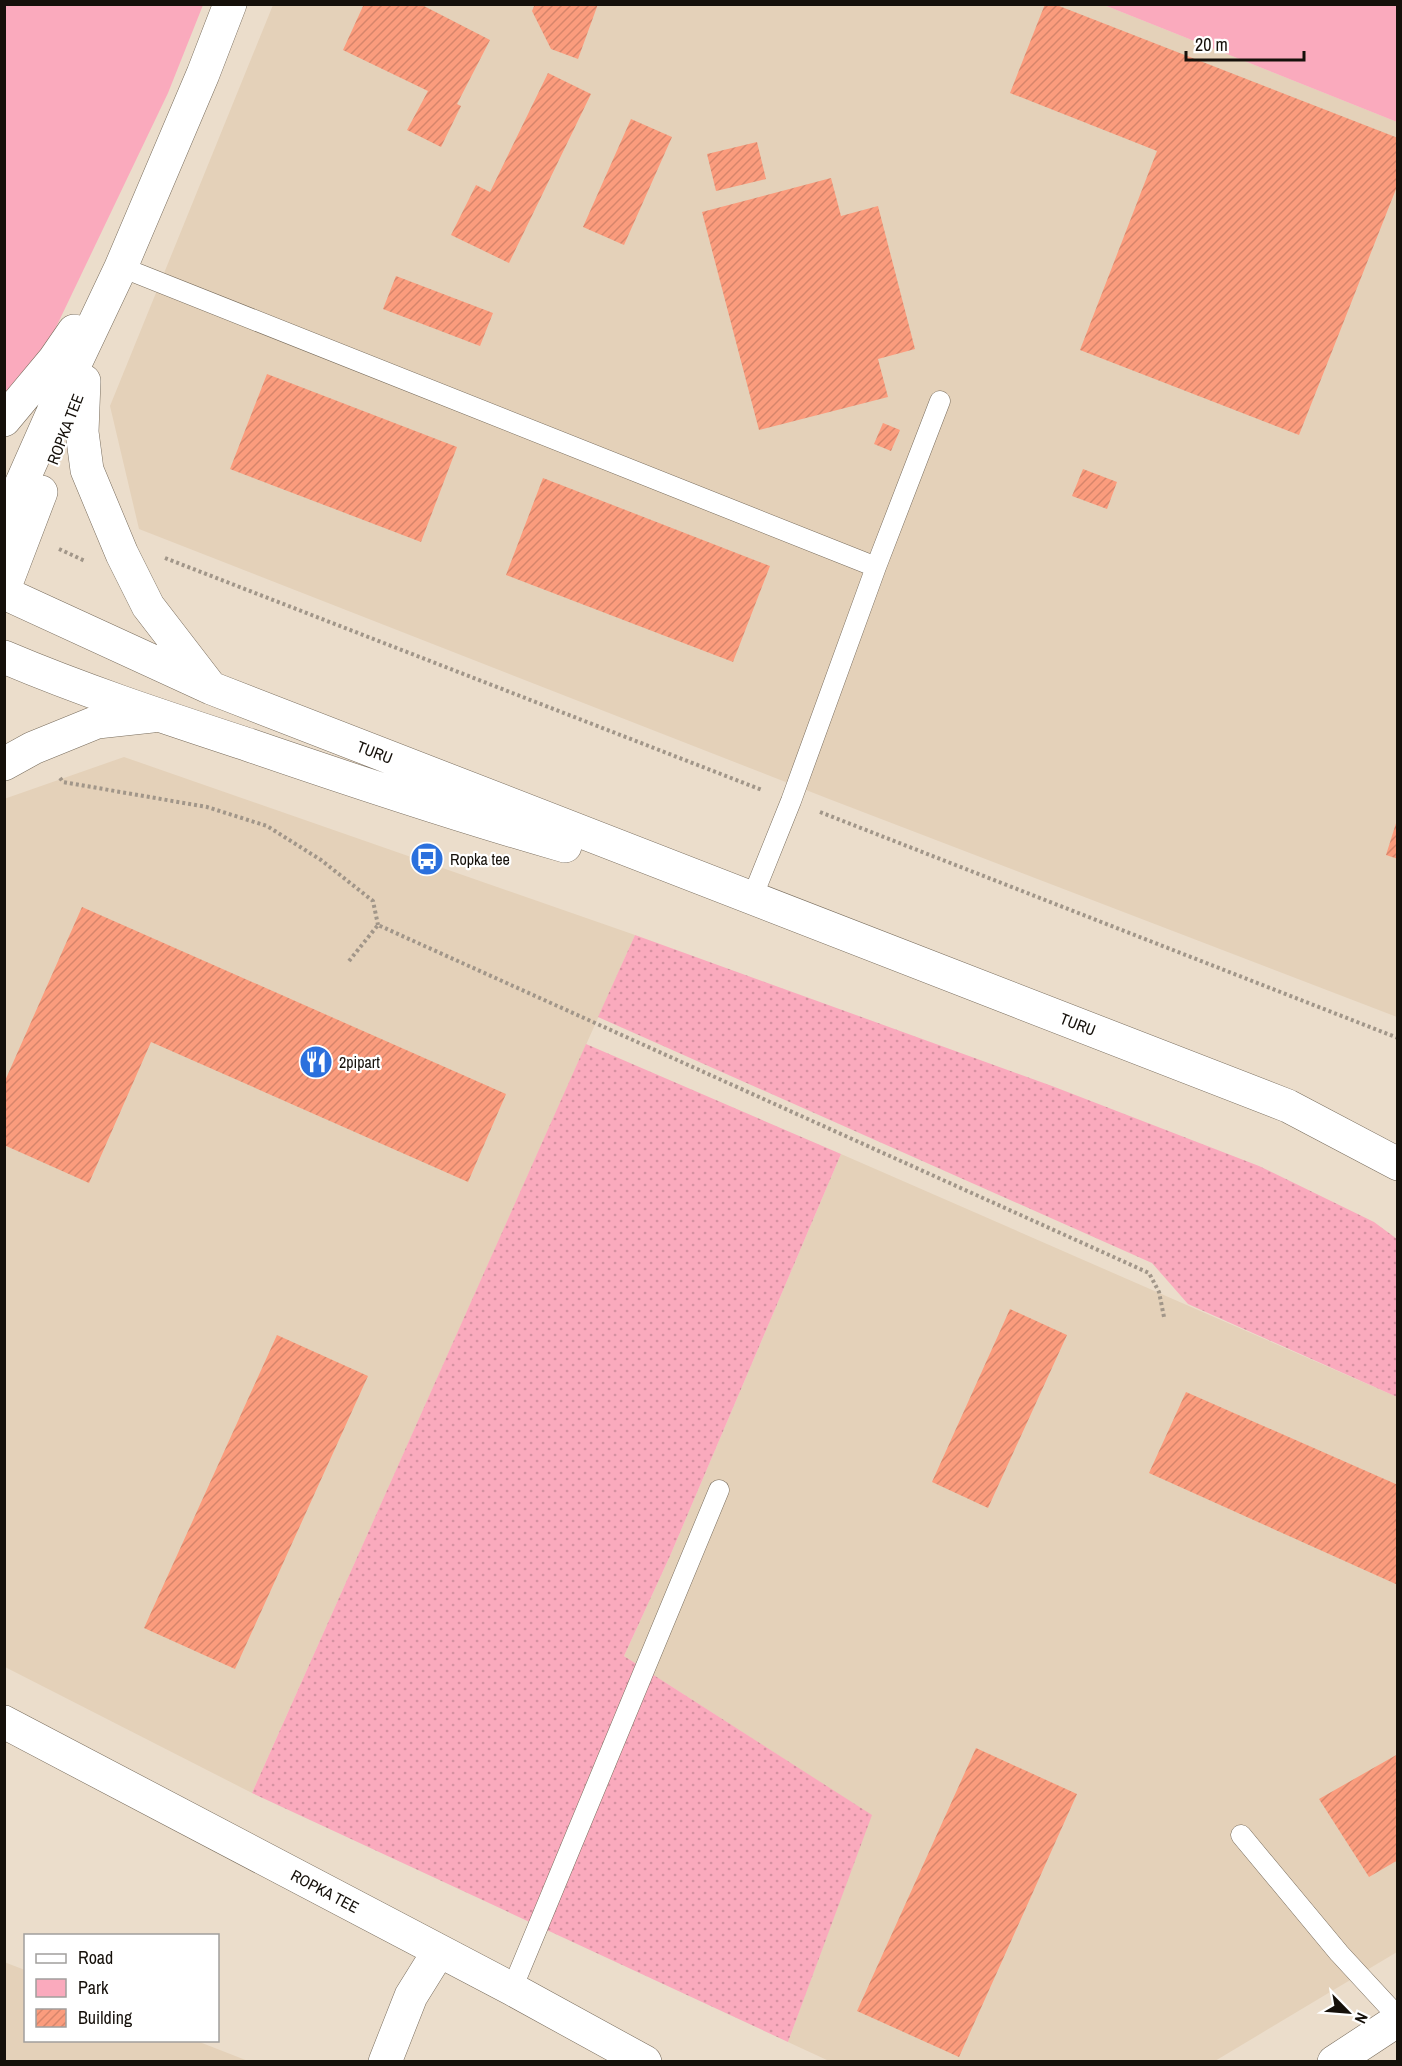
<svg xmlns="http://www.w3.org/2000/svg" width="1402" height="2066" font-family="'Archivo Narrow',sans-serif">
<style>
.built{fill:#e4d1b9}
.grass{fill:url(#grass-dots)}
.green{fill:#faaabd}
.building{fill:url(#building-hatch)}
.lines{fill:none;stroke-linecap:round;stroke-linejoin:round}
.lane-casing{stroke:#786c5c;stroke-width:21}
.street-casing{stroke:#786c5c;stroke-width:34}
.secondary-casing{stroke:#786c5c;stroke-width:34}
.path{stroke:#a19689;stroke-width:4;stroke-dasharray:3 3;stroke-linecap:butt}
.lane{stroke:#fff;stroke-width:20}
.street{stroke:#fff;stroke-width:33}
.secondary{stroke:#fff;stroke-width:33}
.labels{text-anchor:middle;stroke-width:4.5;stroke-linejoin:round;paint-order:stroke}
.street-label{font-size:16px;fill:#15100a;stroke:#fff}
.poi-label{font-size:16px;fill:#15100a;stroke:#fff;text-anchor:start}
</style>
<defs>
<pattern id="grass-dots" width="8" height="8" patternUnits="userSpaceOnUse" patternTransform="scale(1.5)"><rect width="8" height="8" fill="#faaabd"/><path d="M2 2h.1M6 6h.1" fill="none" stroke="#d591a1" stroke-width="1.8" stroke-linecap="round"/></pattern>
<pattern id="building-hatch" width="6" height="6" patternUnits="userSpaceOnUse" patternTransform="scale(1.5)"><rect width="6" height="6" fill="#fb9c7d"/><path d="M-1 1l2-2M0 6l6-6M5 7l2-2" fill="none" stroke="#d6856b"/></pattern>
</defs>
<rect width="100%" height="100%" fill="#ebddcb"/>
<path class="built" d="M273 5H1104L1397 122V1017L829 799 139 529 110 406Z
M124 757 635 935 252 1793 5 1667 4 799Z
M841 1154 1397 1397V1952L1215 2061H829L788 2042 871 1815 624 1656 670 1556Z
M4 1962 25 1970 26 2040 197 2041 248 2061H5Z"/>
<path class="grass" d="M635 935 1052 1086 1259 1166 1374 1222 1397 1239V1397L1188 1304 1152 1263 598 1017Z
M586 1044 841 1154 670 1556 624 1656 872 1815 788 2042 252 1793Z"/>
<path class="green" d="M5 5H203L168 93 5 434Z
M1104 5H1397V122Z"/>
<path class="building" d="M364 4H420L490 40 457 104 461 106 441 147 407 130 428 91 343 50Z
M535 4H598L578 59 551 49 532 11Z
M1045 4H1054L1398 138V184L1299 435 1080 350 1157 151 1010 93Z
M548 73 591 94 509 263 451 235 476 185 490 192Z
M631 119 672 137 624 245 583 227Z
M757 142 766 179 716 191 707 154Z
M831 178 841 216 878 206 915 349 878 359 888 397 759 430 702 212Z
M396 276 493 313 480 346 383 309Z
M267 374 457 447 421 542 230 469Z
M883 423 900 430 891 451 874 444Z
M1083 469 1117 482 1107 509 1072 496Z
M543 478 770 566 733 662 506 575Z
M1397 820H1398V859L1386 855Z
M82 907 506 1094 468 1182 151 1042 89 1183 4 1145V1083Z
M1010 1309 1067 1335 988 1508 932 1482Z
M277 1335 368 1376 235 1669 144 1628Z
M1186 1392 1398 1485V1585L1149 1473Z
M976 1748 1077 1794 959 2057 857 2011Z
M1398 1754V1860L1369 1877 1319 1799Z"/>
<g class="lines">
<defs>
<path id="lane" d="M121 267 876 567
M752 898 791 801 876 567 940 401
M1241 1835 1339 1953 1398 2017
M512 1989 719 1490"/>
<path id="street" d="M4 1722 512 1989 645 2062
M385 2062 411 1996 439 1951
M1334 2062 1398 2020"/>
<path id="secondary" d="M84 381 82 432 87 470 122 554 148 606 208 684
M4 420 54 360 74 331
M4 523 66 383 121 267 203 74 230 4
M4 589 41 492
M4 593 211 688 1288 1106 1398 1164
M4 657C84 691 167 718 249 745 354 781 459 816 565 846
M4 764 33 748 97 722 152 716"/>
</defs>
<use href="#lane" class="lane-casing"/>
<use href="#street" class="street-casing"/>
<use href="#secondary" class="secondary-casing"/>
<path class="path" d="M59 549 85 561
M165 558 762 790
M60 778 63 782 207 807 267 826 321 860 373 901 378 925
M820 812 1398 1038
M349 961 378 925 1149 1273 1159 1292 1164 1317"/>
<use href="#lane" class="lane"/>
<use href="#street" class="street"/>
<use href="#secondary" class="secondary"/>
</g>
<defs>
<symbol id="bus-disc" viewBox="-11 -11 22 22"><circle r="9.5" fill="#2b70dd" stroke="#fff"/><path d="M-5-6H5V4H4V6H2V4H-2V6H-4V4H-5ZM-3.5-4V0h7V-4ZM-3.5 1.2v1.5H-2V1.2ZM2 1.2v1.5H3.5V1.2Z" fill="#fff"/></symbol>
<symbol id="restaurant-disc" viewBox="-11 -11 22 22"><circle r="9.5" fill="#2b70dd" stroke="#fff"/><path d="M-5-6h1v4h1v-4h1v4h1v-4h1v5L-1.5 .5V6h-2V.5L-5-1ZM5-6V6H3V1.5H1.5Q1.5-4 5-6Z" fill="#fff"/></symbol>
</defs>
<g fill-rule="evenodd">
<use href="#bus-disc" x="408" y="840" width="38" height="38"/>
<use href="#restaurant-disc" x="297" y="1043" width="38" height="38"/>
</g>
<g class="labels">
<g class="street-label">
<text transform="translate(65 429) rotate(-69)" y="6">ROPKA TEE</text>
<text transform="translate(375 752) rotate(21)" y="6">TURU</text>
<text transform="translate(1078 1024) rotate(21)" y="6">TURU</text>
<text transform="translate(325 1891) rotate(28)" y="6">ROPKA TEE</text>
</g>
<g class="poi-label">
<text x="450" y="865">Ropka tee</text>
<text x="339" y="1068">2pipart</text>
</g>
</g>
<rect width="1402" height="2066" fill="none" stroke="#15100a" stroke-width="12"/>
<rect x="24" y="1934" width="195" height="108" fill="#ffffff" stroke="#a19f9d" stroke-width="1.5"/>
<rect x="36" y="1954" width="30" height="9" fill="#ffffff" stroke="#a19f9d" stroke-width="1.5"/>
<text x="78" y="1964" font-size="18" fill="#15100a">Road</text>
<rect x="36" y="1979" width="30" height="18" fill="#faaabd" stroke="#a19f9d" stroke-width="1.5"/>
<text x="78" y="1994" font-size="18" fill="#15100a">Park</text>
<rect x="36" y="2009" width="30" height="18" fill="url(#building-hatch)" stroke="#a19f9d" stroke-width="1.5"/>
<text x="78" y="2024" font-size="18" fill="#15100a">Building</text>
<g transform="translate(1348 2012) rotate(115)" stroke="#ffffff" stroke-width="4.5" paint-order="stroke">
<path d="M0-4.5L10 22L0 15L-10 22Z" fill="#15100a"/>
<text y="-9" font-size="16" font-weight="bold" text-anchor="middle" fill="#15100a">N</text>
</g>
<path d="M1186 51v9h118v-9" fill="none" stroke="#15100a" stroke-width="3"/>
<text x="1195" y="51" font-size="18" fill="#15100a" stroke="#ffffff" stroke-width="4.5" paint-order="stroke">20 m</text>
</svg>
